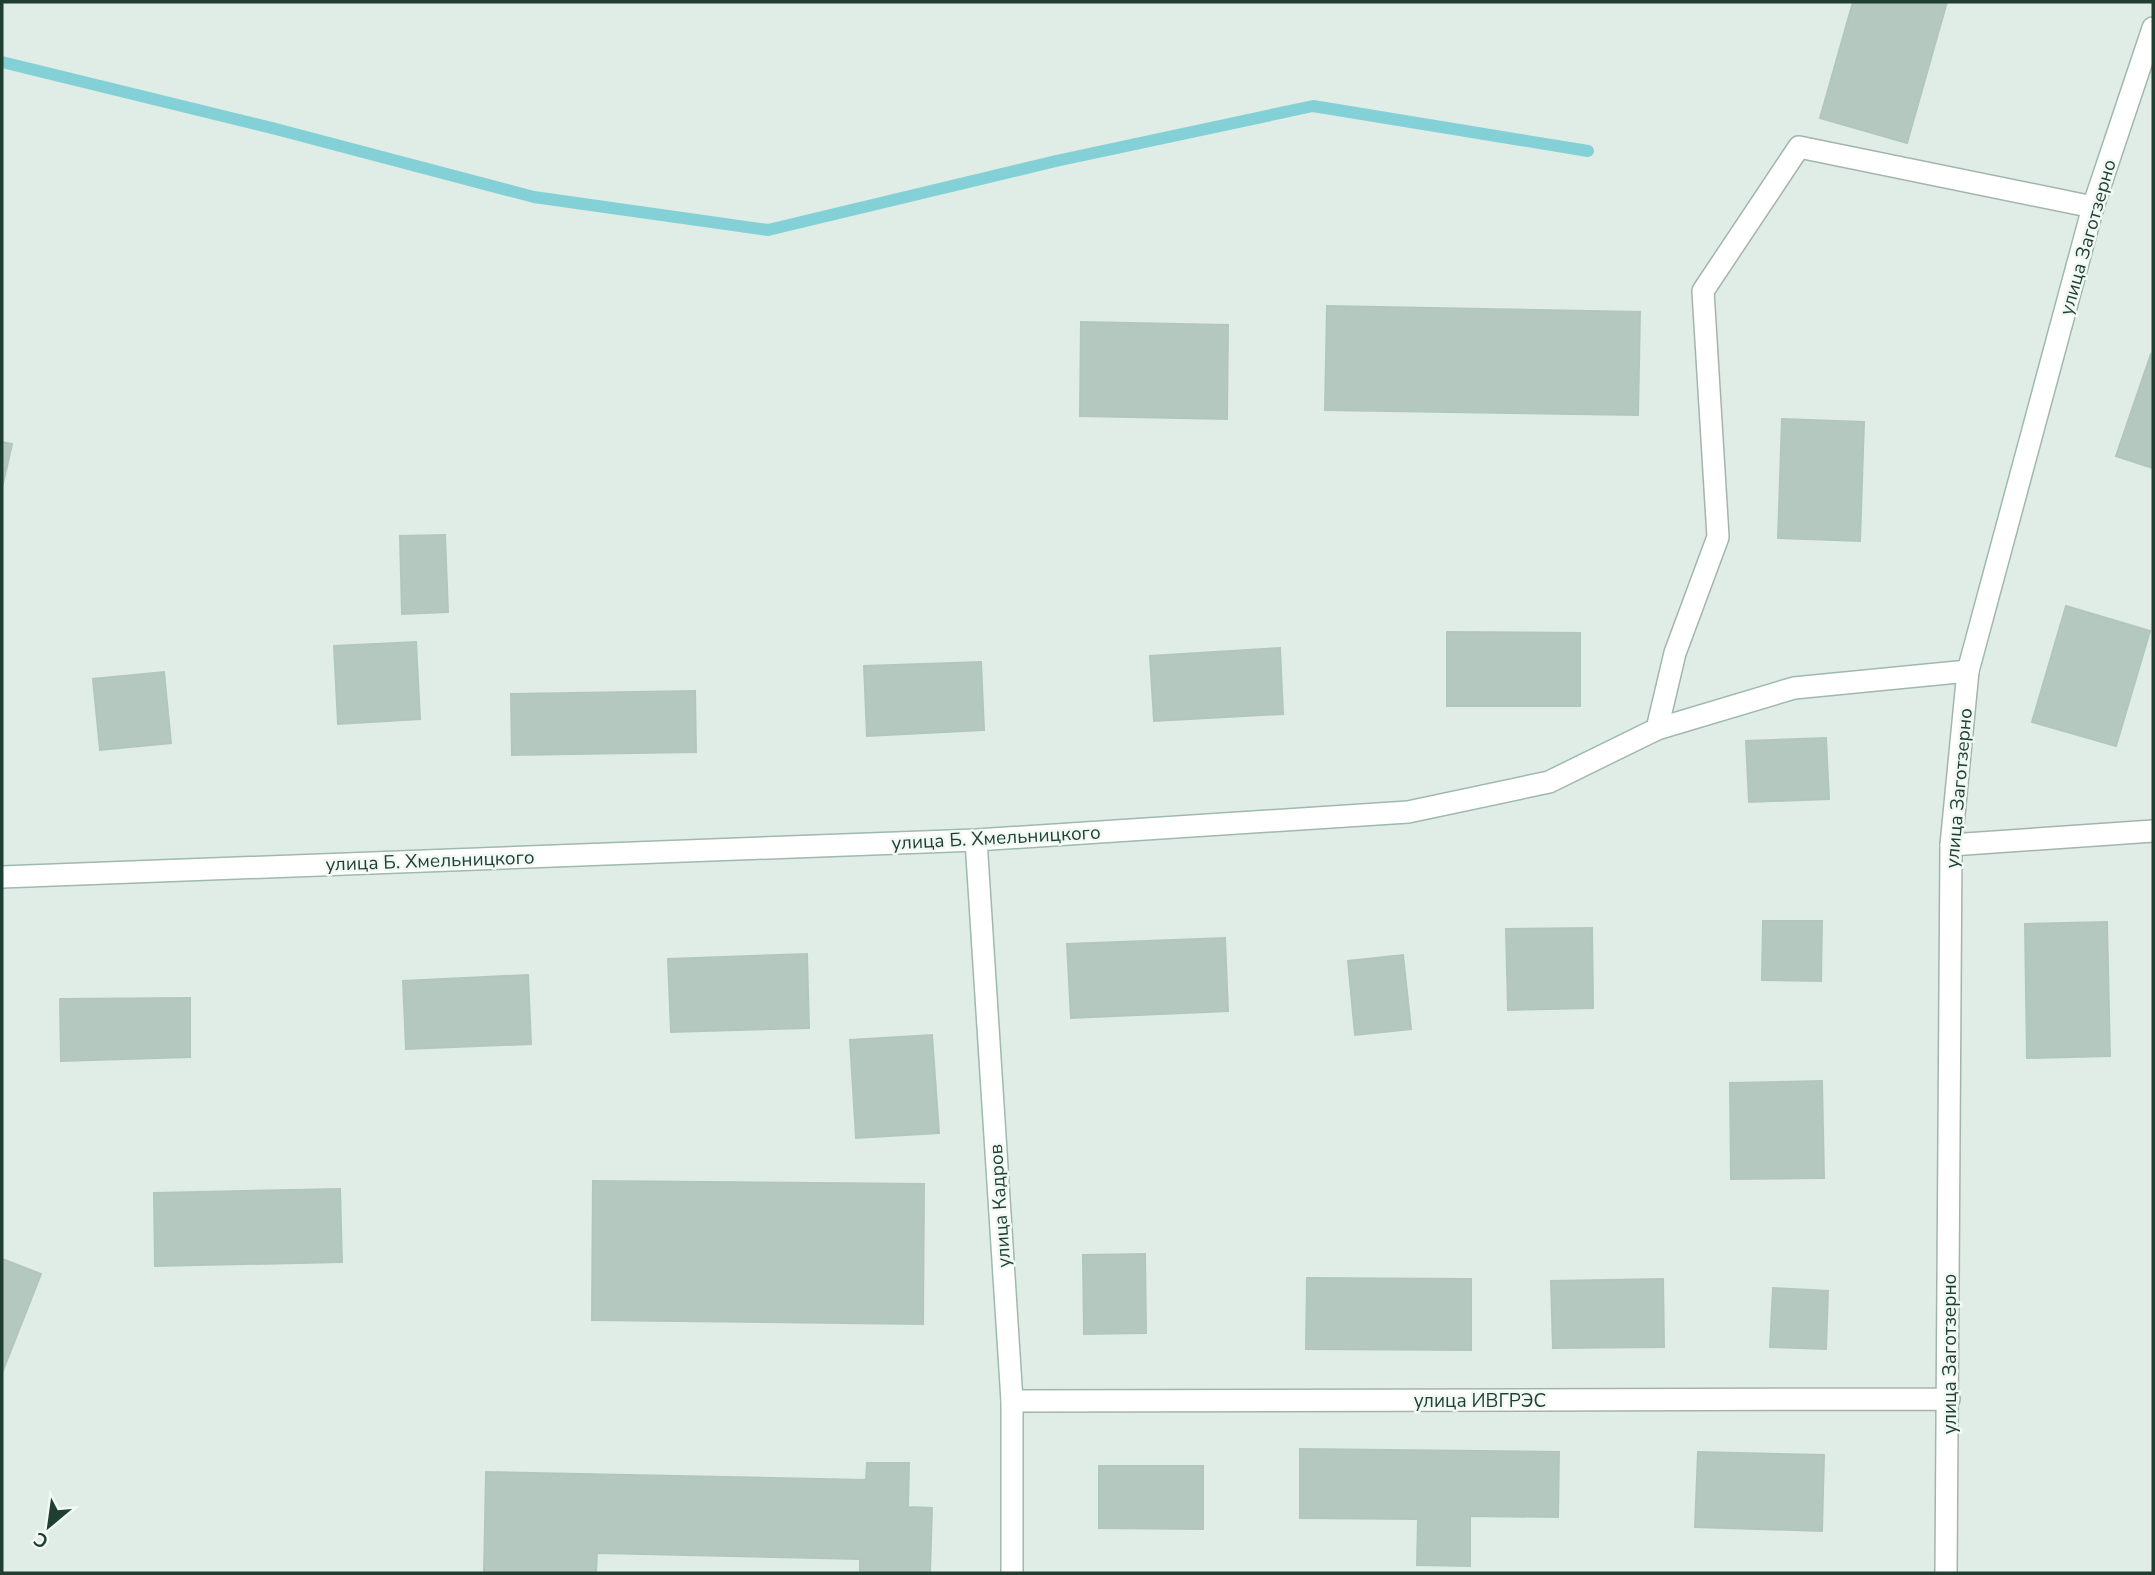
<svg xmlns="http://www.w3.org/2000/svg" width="2155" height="1575" font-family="'Nunito Sans',sans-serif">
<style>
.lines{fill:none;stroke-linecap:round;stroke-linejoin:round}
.stream{stroke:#83d1d7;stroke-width:12}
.building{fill:#b5c8bf;stroke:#b2c7bc;stroke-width:2}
.lane-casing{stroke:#a2b5ad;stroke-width:24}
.street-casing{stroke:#a2b5ad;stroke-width:24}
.secondary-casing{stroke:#9eb9ad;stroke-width:24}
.lane{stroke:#fff;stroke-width:21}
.street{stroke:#fff;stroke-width:21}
.secondary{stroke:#fff;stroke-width:21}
.labels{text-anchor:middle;stroke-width:5;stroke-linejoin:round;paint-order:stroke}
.street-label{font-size:19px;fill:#1f3f33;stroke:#f1f9f4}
</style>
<rect width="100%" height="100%" fill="#e0ede6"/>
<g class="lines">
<path class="stream" d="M2 62 272 128 534 197 768 230 1056 161 1313 106 1588 151"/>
</g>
<path class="building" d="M1853 2H1947L1907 143 1820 118Z
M1327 306 1640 312 1638 415 1325 410Z
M1081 322 1228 325 1227 419 1080 416Z
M2151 354 2153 355V468L2116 456Z
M1782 419 1864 422 1860 541 1778 538Z
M2 442 12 444 2 488Z
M445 535 448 612 402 614 400 536Z
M2066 606 2150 631 2116 746 2032 722Z
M1447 632 1580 633V706H1447Z
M416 642 420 719 338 724 334 646Z
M1280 648 1283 714 1154 721 1150 656Z
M981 662 984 730 867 736 864 666Z
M164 672 171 743 100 750 93 679Z
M695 691 696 752 512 755 511 694Z
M1826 738 1829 799 1749 802 1746 741Z
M1763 921H1822L1821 981 1762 980Z
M2107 922 2110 1056 2027 1058 2025 924Z
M1592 928 1593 1008 1508 1010 1506 929Z
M1225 938 1228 1011 1071 1018 1067 944Z
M807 954 809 1028 671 1032 668 959Z
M1403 955 1411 1029 1355 1035 1348 961Z
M528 975 531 1044 406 1049 403 981Z
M190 998V1057L61 1061 60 999Z
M932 1035 939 1133 856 1138 850 1040Z
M1822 1081 1824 1178 1731 1179 1730 1083Z
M593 1181 924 1184 923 1324 592 1320Z
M340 1189 342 1262 155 1266 154 1193Z
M1145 1254 1146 1333 1084 1334 1083 1255Z
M2 1259 41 1274 2 1373Z
M1307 1278 1471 1279V1350L1306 1349Z
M1663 1279 1664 1347 1553 1348 1551 1281Z
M1773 1288 1828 1291 1826 1349 1770 1347Z
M1300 1449 1559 1452 1558 1517 1470 1516V1566L1417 1565 1418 1519 1300 1518Z
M1698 1452 1824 1455 1822 1531 1695 1527Z
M867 1463H909L908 1507 932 1508 930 1573H860V1559L597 1553 596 1573H484L486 1472 866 1480Z
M1099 1466H1203V1529L1099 1528Z"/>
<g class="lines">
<defs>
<path id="lane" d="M1657 729 1675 653 1718 537 1703 291 1799 147 2093 207
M1951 845 2153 831"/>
<path id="street" d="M1012 1401 1949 1399
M1946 1573 1951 845 1968 671"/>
<path id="secondary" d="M976 840 1012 1401V1573
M2 877 976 840 1408 812 1549 782 1657 729 1794 688 1968 671 2093 207 2153 28"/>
</defs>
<use href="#lane" class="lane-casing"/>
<use href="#street" class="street-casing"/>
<use href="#secondary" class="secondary-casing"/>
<use href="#lane" class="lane"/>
<use href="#street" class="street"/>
<use href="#secondary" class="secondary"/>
</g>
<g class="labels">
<g class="street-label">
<text transform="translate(2087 237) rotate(-74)" y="7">улица Заготзерно</text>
<text transform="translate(1958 788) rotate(-85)" y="7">улица Заготзерно</text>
<text transform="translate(996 837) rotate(-3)" y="7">улица Б. Хмельницкого</text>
<text transform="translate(430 860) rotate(-2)" y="7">улица Б. Хмельницкого</text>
<text transform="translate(999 1206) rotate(-94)" y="7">улица Кадров</text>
<text transform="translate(1949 1354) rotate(-90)" y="7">улица Заготзерно</text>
<text x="1480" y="1407">улица ИВГРЭС</text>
</g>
</g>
<rect width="2155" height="1575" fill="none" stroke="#1f3f33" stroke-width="7"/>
<g transform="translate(49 1526) rotate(209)" stroke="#f1f9f4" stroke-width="5" paint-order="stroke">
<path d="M0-5L12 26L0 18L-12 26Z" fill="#1f3f33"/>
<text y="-10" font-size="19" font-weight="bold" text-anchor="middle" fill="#1f3f33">С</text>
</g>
</svg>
